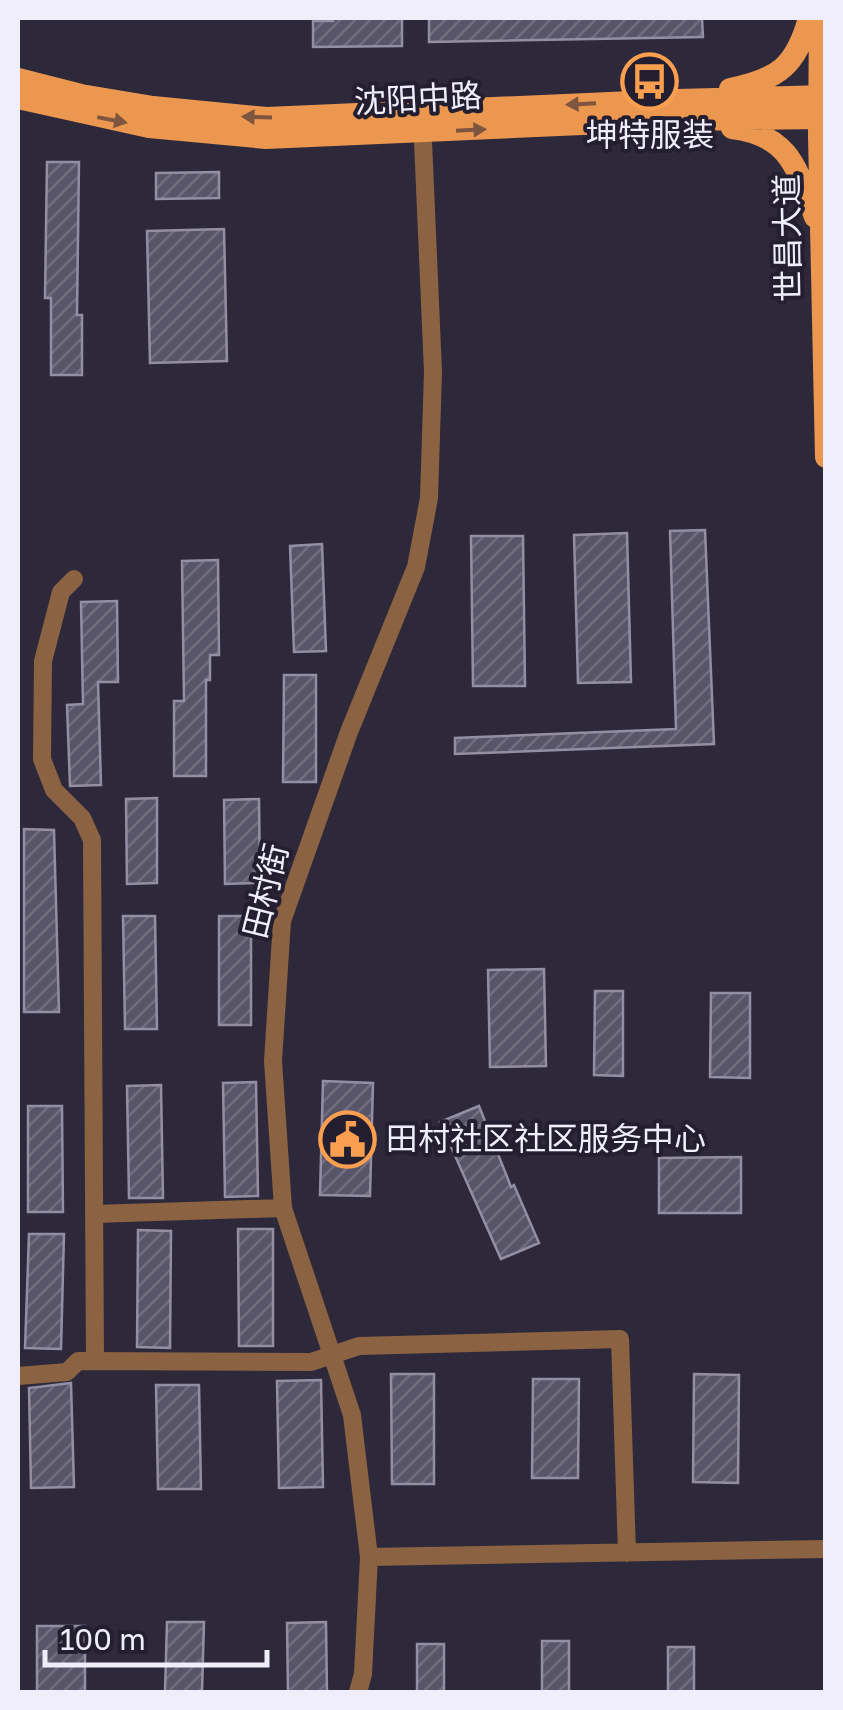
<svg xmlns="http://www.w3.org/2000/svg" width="843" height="1710" font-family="'Golos Text','Noto Sans SC',sans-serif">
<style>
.building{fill:url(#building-hatch);stroke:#938ea4;stroke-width:2.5}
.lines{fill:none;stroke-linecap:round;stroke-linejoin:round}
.minor{stroke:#8c6342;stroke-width:18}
.major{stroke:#eb974f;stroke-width:22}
.oneway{fill:#7e553e}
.labels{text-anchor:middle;stroke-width:8;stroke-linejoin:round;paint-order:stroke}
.street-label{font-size:32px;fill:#f1eefb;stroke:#241f30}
.poi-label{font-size:32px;fill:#f1eefb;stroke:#241f30}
</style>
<defs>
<pattern id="building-hatch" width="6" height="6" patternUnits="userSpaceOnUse" patternTransform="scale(2.5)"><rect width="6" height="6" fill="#595569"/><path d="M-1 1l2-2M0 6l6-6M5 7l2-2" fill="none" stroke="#716e7f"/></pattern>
</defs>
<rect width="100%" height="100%" fill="#2d293b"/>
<path class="building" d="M333 18H402V46L313 47V21H333Z
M429 18H702L703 37 429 42Z
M47 162H79L77 315H82V375H51V298H45Z
M219 172V198L156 199V173Z
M224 229 227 361 150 363 147 231Z
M705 530 714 744 455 754V738L676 729 670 531Z
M627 533 631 682 578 683 574 535Z
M471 536H523L525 686H473Z
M322 544 326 651 294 652 290 546Z
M218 560 219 655H210V680H206V776H174V701H184L182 561Z
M117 601 118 682H98L101 785 70 786 67 705 83 704 81 602Z
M284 675H316V782H283Z
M157 798V883L127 884 126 799Z
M259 799 260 883 225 884 224 800Z
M24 829 54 830 59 1012H24Z
M123 916H155L157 1029H125Z
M219 916H251V1025H219Z
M544 969 546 1066 490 1067 488 970Z
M595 991H623V1076L594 1075Z
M711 993H750V1078L710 1077Z
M323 1081 373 1083 370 1196 320 1195Z
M256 1082 258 1196 225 1197 223 1083Z
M161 1085 163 1198H129L127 1086Z
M28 1106H62L63 1212H28Z
M479 1106 511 1187 514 1185 539 1243 501 1259 440 1122Z
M741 1157V1213H659V1158Z
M238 1229H273V1346H239Z
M138 1230 171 1231 170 1348 137 1347Z
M29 1234H64L61 1349 25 1348Z
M391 1374H434V1484H392Z
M694 1374 739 1375 738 1483 693 1482Z
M533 1379H579L578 1478H532Z
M321 1380 323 1487 279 1488 277 1381Z
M71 1383 74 1487 31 1488 29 1388Z
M156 1385H199L201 1489H158Z
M167 1622H204L202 1692H165Z
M326 1622 327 1692H288L287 1623Z
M37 1626H85V1692H37Z
M542 1641H569V1692H542Z
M417 1644H444V1692H417Z
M668 1647H694V1692H668Z"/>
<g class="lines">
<path class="minor" d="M74 579 61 592 43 661 42 759 54 790 82 818 92 840 95 1361
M95 1214 283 1208
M18 1376 67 1372 78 1361 311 1362 359 1346 620 1339 627 1553
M369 1557 826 1549
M358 1692 363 1674 369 1557 352 1415 283 1208 273 1061 282 921 349 732 416 567 429 498 433 372 422 118"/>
<path class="major" d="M820 18 819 135 826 457
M18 79 81 95 153 107 267 118 677 100 826 96
M730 89C779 79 796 66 809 18
M18 98 149 127 266 138 674 120 826 118
M732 128C790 135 797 169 815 217"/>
</g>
<defs><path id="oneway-solid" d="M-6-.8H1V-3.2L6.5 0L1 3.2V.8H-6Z" transform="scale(2.5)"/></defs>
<g class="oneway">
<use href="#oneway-solid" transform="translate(581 104) rotate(177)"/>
<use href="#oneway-solid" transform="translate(257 117) rotate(-178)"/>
<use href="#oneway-solid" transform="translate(112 120) rotate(11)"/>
<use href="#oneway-solid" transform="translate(471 130) rotate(-3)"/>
</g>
<defs>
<symbol id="bus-ring" viewBox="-11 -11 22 22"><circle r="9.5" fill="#241f30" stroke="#fa9f4f" stroke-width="1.5"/><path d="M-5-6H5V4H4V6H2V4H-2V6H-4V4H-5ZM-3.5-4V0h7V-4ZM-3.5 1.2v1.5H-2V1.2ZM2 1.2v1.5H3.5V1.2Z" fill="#fa9f4f"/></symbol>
<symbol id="civic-ring" viewBox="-11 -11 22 22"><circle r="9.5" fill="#241f30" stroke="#fa9f4f" stroke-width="1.5"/><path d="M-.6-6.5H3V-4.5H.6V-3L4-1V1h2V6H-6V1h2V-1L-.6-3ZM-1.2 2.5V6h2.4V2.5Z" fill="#fa9f4f"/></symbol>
</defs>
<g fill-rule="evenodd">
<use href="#bus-ring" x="618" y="50" width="63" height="63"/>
<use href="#civic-ring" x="316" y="1108" width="63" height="63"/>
</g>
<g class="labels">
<g class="street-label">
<text transform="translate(418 99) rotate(-3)" y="11">沈阳中路</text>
<text transform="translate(788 238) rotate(-91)" y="11">世昌大道</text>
<text transform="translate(266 891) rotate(-76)" y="11">田村街</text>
</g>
<g class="poi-label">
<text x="650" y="146">坤特服装</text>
<text x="386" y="1150" text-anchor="start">田村社区社区服务中心</text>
</g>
</g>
<rect width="843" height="1710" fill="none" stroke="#f1eefb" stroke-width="40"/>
<path d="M45 1650v15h222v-15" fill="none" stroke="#f1eefb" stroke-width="5"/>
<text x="60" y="1650" font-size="30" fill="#f1eefb" stroke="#241f30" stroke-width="8" paint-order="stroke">100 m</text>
</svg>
